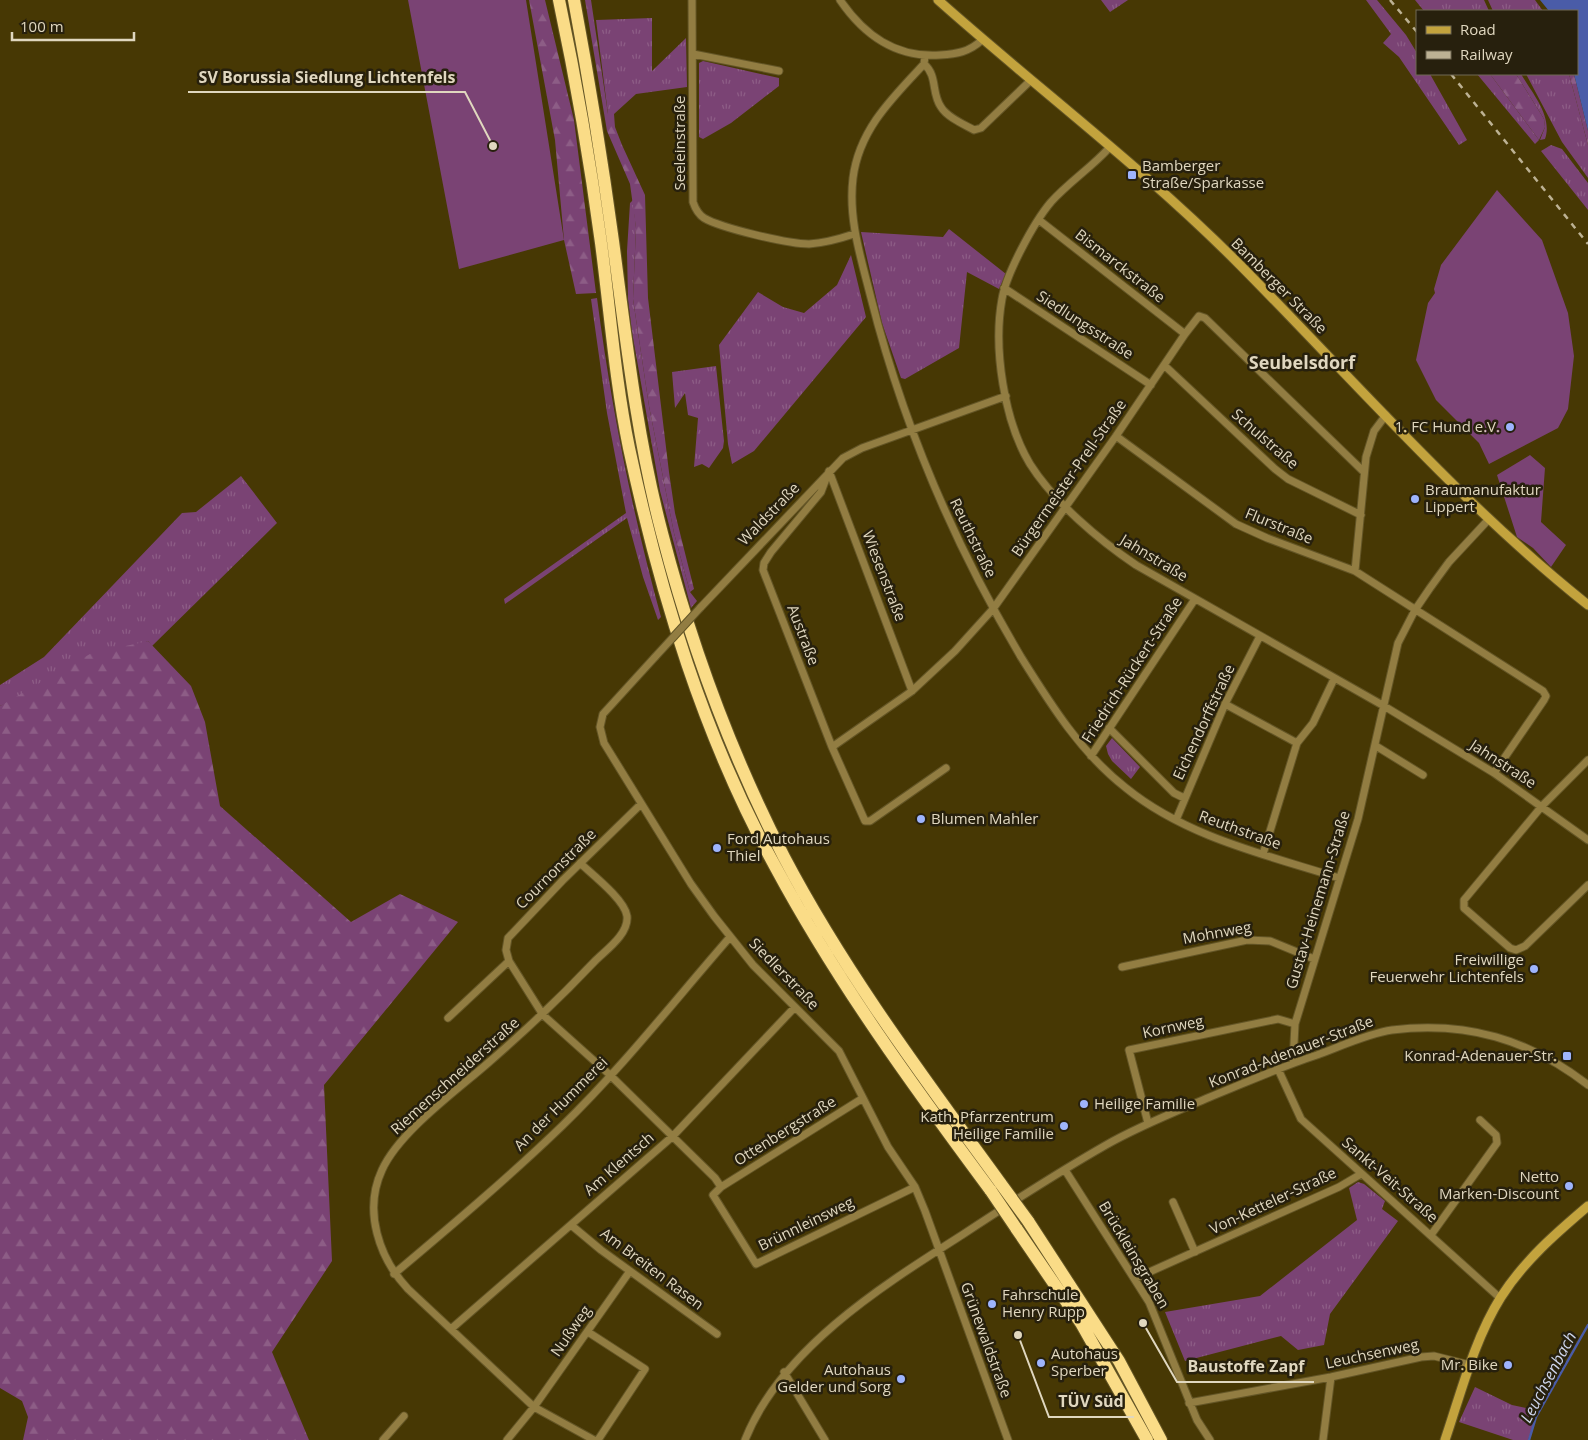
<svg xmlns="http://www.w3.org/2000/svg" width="1588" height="1440" font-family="'Open Sans',sans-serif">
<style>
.grass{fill:url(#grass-tufts)}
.forest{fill:url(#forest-firs)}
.garden{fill:#7a4374}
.water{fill:#4a5ca8}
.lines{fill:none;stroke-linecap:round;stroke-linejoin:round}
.stream{stroke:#4a5ca8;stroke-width:2.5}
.street-casing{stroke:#635526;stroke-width:9}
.secondary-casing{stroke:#635526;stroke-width:11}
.highway-casing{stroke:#635526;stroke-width:14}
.street{stroke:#927d42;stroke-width:7}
.secondary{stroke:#c3a33d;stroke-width:9}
.highway{stroke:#fadc87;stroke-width:12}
.rail{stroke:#bdb294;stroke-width:2.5;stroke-dasharray:6 6;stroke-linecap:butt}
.street-bridge-casing{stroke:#635526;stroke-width:9;stroke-linecap:butt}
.highway-bridge-casing{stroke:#635526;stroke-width:14;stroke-linecap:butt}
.street-bridge{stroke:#927d42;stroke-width:7}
.highway-bridge{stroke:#fadc87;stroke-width:12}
.poi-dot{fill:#9eb4fd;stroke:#27200d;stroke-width:2}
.labels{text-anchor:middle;stroke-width:5;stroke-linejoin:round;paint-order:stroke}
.street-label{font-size:15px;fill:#e0d7bf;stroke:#27200d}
.poi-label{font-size:15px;fill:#e0d7bf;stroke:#27200d;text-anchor:start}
.water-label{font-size:16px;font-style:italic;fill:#ced5eb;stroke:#27200d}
.quarter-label{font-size:18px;font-weight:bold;fill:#e0d7bf;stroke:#27200d}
.leader{fill:none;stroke:#e0d7bf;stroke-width:2}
.callout-dot{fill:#e0d7bf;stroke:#27200d;stroke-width:2}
.callout-label{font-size:16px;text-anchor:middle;font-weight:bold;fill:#e0d7bf;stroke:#27200d;stroke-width:5;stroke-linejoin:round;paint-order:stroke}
</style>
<defs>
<pattern id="grass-tufts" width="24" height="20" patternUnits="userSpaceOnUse" patternTransform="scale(1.25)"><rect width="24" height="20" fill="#7a4374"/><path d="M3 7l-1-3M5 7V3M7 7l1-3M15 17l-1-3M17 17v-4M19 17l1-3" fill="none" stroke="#8d5d86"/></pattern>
<pattern id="forest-firs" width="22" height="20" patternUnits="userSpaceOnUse" patternTransform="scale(1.25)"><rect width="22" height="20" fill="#7a4374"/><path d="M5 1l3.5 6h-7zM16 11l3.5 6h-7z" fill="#8d5d86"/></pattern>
</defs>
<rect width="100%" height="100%" fill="#473804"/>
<path class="grass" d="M1101 0H1128L1110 12Z
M1366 0H1377L1406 35 1417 53V74H1430L1467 140 1459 145 1399 57 1383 43 1391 34Z
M1415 0H1484L1489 11H1424Z
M1488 0H1535L1543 11H1493Z
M652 18V71L686 38 687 87 636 94 614 114H608L596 20Z
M703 61 779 78V86L731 123 703 139 699 137V63Z
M1477 74H1490L1539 140 1535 144Z
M1516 74H1521C1532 93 1553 116 1545 139L1540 140 1545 127 1544 119Z
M1526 74H1569L1588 145V178L1562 142Z
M1551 145 1562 149 1588 183V210L1541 151Z
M633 200 636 228 633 299 649 406 674 533 690 592 697 601 691 608 660 491 632 332 628 299 627 251 630 203Z
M949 229 1006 274 999 289 967 272 959 348 905 379 901 378 882 323 861 232 943 237Z
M851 255 866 317 754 451 732 464 728 444 719 345 758 292 783 307 804 313 837 285Z
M597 298C611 406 632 512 661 617L658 620 643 577 627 518 505 604 504 599 626 513 607 413 591 299Z
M716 366 724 441 723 448 709 468 702 464 694 467 698 418 688 415 685 393 675 408 672 372Z
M241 476 277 523 152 646 148 641 0 706V685L44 657 182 513 196 512Z
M1112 738 1140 767 1131 779 1112 761 1108 754 1106 746Z
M1358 1182 1364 1184 1385 1201 1382 1209 1398 1221 1330 1314 1324 1345 1298 1350 1281 1336 1185 1361 1165 1312 1260 1296 1357 1220 1349 1188Z
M1475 1387 1512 1405 1535 1410 1539 1407 1528 1440H1513L1459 1422Z"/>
<path class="forest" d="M529 0H545L574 120 596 293 576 294 564 240 555 140Z
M585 0H591L608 114H614L615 127 622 145 645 195 648 298 669 472 675 513 694 589 690 592 674 533 649 406 633 299 636 228 630 184 607 131Z
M1490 74H1516L1544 119 1545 127 1539 140Z
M1569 74H1574L1588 131V145Z
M148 641 191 686 205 722 220 806 351 922 400 894 458 922 324 1085 332 1261 272 1352 309 1440H23L28 1417 22 1401 0 1388V706L90 654Z"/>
<path class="garden" d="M408 0H526L564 240 459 269Z
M1497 190 1542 240 1568 313 1574 356 1568 409 1558 428 1489 464 1479 443 1436 400 1416 360 1428 303 1435 293 1434 289 1441 265Z
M1530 455 1545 468 1541 522 1566 545 1551 567 1533 548 1517 537 1497 475Z"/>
<path class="water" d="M1540 0H1588V131L1574 74H1577V11H1549Z"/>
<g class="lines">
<path class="stream" d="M1529 1440 1536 1417 1588 1325"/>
<defs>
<path id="street" d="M692 0 693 202C695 208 698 214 704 218 721 228 788 244 809 244 825 243 839 239 854 234
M840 0C864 35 895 58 940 55 957 54 969 52 982 40
M693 54 779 71
M925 56 924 64C892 98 859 130 853 178 848 219 861 258 871 298 903 425 954 544 1021 657 1051 705 1081 753 1126 788 1186 837 1267 855 1339 878
M924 64C938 76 931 93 941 107 947 117 963 124 974 130L981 128 1030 81
M1109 148C1092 167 1069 182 1051 202 1034 222 1006 274 1002 299 993 348 1004 421 1030 464 1054 502 1099 540 1136 565L1384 706 1494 773 1588 840
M1039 220 1185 334
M1004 288 1151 385
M1164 365 1275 469 1288 479 1361 515
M1116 436 1236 524 1267 538 1355 571 1543 691 1546 696 1544 700 1494 773
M829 471 821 492 771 552 764 563 763 570 832 747 865 821H870L946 768
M829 471 912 691
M1355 571 1366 457 1374 431 1386 415
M700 608 843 458 862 448 1006 396
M655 657 603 714 600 727 604 743 691 884 714 916 753 965 839 1051 888 1147 915 1187 925 1211 1008 1440
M1225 704 1297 743
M1109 728 1174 793 1184 798
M1376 746 1423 775
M832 747 912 691 955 651 993 609 1116 436 1185 334 1199 316 1205 318 1364 472
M1091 756 1195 599
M1588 760 1542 806 1464 900V908L1510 948 1516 950 1525 946 1588 885
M641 804 563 880 508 938 506 950 509 961 543 1015 610 1075 715 1178 721 1187 713 1195 756 1264 915 1187
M1176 820 1225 704 1260 636
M1263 854 1297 743 1313 723 1334 679
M580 863C593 875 625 900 627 916 629 934 606 950 595 961 561 997 525 1031 488 1063 456 1091 399 1132 382 1170 363 1211 379 1258 408 1289L534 1407 594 1440
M1122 967 1247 940 1270 941 1314 959
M448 1018 509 961
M1293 1063 1295 1024 1358 819 1398 643 1415 610 1430 588 1449 562 1489 519
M1278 1069 1301 1119 1500 1298
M1148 1123 1129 1050 1278 1019 1295 1024
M1065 1170 1149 1302 1197 1420 1210 1440
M721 1187 863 1098
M1173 1202 1195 1252
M571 1225 601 1250 717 1334
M1431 1235 1497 1143 1496 1135 1480 1120
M394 1274C451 1226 508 1178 562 1126 622 1068 675 1000 730 937
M1136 1278 1339 1187 1361 1174
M451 1329 673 1136 795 1007
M588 1332 645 1369 598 1440
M784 1372 825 1440
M1189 1403 1331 1377 1421 1357 1434 1356 1470 1365
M383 1440 404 1416
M507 1440 534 1407 630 1271
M745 1440C781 1349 882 1286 962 1235 1009 1204 1057 1173 1106 1145 1139 1126 1175 1112 1210 1097 1245 1083 1280 1067 1317 1055 1339 1047 1369 1033 1392 1030 1466 1021 1529 1039 1588 1085
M1323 1440 1331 1377"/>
<path id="secondary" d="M938 0C1038 89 1146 170 1240 265 1354 380 1461 504 1588 605
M1445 1440C1461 1393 1474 1340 1501 1297 1524 1261 1555 1234 1588 1206"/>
<path id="highway" d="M559 0C576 80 590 161 601 243 610 311 615 380 629 448 660 593 704 738 776 868 838 983 914 1087 991 1191
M574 0C589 80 602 160 613 241 626 339 637 438 662 533 691 645 731 754 784 857 845 973 924 1078 1001 1184
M1028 1221 1119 1361 1161 1440
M1016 1228 1081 1323 1147 1440"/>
</defs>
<use href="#street" class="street-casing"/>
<use href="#secondary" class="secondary-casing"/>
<use href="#highway" class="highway-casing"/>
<use href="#street" class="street"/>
<use href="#secondary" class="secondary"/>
<use href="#highway" class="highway"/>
<path class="rail" d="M1390 0 1417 32
M1451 74 1588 244"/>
<defs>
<path id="street-bridge" d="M655 657 700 608"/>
<path id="highway-bridge" d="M1001 1184 1028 1221
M991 1191 1016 1228"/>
</defs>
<use href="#street-bridge" class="street-bridge-casing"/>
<use href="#highway-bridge" class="highway-bridge-casing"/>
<use href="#street-bridge" class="street-bridge"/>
<use href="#highway-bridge" class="highway-bridge"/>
</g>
<g class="poi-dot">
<rect x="1127" y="170" width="10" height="10" rx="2.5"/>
<circle cx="1510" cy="427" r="5"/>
<circle cx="1415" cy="499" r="5"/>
<circle cx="921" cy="819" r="5"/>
<circle cx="717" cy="848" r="5"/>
<circle cx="1534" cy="969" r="5"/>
<rect x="1562" y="1051" width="10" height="10" rx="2.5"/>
<circle cx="1084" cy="1104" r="5"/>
<circle cx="1064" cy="1126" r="5"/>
<circle cx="1569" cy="1186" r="5"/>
<circle cx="992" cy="1304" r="5"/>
<circle cx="1041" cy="1363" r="5"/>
<circle cx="1508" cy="1365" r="5"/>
<circle cx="901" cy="1379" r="5"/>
</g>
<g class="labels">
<g class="street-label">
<text transform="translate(680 143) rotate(-90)" y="5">Seeleinstraße</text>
<text transform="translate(1120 266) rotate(38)" y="5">Bismarckstraße</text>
<text transform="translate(1279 286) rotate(45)" y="5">Bamberger Straße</text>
<text transform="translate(1085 325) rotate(33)" y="5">Siedlungsstraße</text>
<text transform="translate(1265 439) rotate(41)" y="5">Schulstraße</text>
<text transform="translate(1069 478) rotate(-55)" y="5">Bürgermeister-Prell-Straße</text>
<text transform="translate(769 514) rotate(-46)" y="5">Waldstraße</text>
<text transform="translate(1279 526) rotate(22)" y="5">Flurstraße</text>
<text transform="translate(973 538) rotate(64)" y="5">Reuthstraße</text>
<text transform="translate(1154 558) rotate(31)" y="5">Jahnstraße</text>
<text transform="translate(884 576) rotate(69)" y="5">Wiesenstraße</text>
<text transform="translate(803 635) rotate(69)" y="5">Austraße</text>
<text transform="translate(1132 670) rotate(-57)" y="5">Friedrich-Rückert-Straße</text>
<text transform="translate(1204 722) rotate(-65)" y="5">Eichendorffstraße</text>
<text transform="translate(1503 764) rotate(33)" y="5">Jahnstraße</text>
<text transform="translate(1240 830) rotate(20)" y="5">Reuthstraße</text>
<text transform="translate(556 869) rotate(-45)" y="5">Cournonstraße</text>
<text transform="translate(1318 900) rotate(-73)" y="5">Gustav-Heinemann-Straße</text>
<text transform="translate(1217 933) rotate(-10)" y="5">Mohnweg</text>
<text transform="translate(784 974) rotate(46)" y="5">Siedlerstraße</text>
<text transform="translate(1173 1027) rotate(-12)" y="5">Kornweg</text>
<text transform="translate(1291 1052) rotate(-21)" y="5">Konrad-Adenauer-Straße</text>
<text transform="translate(455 1076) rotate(-42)" y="5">Riemenschneiderstraße</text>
<text transform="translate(561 1104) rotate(-45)" y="5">An der Hummerei</text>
<text transform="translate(785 1131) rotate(-32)" y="5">Ottenbergstraße</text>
<text transform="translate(619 1164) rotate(-41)" y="5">Am Klentsch</text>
<text transform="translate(1390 1180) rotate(41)" y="5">Sankt-Veit-Straße</text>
<text transform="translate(1273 1201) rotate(-25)" y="5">Von-Ketteler-Straße</text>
<text transform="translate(806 1224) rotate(-26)" y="5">Brünnleinsweg</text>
<text transform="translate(1134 1255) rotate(59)" y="5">Brückleinsgraben</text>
<text transform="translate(652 1269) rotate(37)" y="5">Am Breiten Rasen</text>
<text transform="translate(571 1331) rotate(-55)" y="5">Nußweg</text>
<text transform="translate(986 1340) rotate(70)" y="5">Grünewaldstraße</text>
<text transform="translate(1372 1354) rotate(-12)" y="5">Leuchsenweg</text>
</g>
<g class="poi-label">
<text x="1142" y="171">Bamberger<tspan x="1142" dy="17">Straße/Sparkasse</tspan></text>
<text x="1500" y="432" text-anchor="end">1. FC Hund e.V.</text>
<text x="1425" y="495">Braumanufaktur<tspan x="1425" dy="17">Lippert</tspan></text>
<text x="931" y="824">Blumen Mahler</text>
<text x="727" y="844">Ford Autohaus<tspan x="727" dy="17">Thiel</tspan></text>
<text x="1524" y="965" text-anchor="end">Freiwillige<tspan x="1524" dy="17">Feuerwehr Lichtenfels</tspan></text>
<text x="1557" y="1061" text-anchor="end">Konrad-Adenauer-Str.</text>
<text x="1094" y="1109">Heilige Familie</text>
<text x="1054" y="1122" text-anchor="end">Kath. Pfarrzentrum<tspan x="1054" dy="17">Heilige Familie</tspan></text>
<text x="1559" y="1182" text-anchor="end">Netto<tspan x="1559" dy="17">Marken-Discount</tspan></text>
<text x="1002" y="1300">Fahrschule<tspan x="1002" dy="17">Henry Rupp</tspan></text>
<text x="1051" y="1359">Autohaus<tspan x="1051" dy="17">Sperber</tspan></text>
<text x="1498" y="1370" text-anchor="end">Mr. Bike</text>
<text x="891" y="1375" text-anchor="end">Autohaus<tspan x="891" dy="17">Gelder und Sorg</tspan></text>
</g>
<g class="water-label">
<text transform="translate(1548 1377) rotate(-62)" y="6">Leuchsenbach</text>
</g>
<g class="quarter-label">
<text x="1302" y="369">Seubelsdorf</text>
</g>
</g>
<path class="leader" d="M493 146L465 92H188M1143 1323L1177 1382H1314M1018 1335L1049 1417H1134"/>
<g class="callout-dot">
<circle cx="493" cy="146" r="5"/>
<circle cx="1143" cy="1323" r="5"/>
<circle cx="1018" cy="1335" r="5"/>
</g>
<g class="callout-label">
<text x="327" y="83">SV Borussia Siedlung Lichtenfels</text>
<text x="1246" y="1372">Baustoffe Zapf</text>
<text x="1091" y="1407">TÜV Süd</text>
</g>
<rect x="1416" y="10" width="162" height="65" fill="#27200d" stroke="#716954"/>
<rect x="1426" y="26" width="25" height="8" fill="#c3a33d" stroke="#716954"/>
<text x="1460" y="35" font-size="15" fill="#e0d7bf">Road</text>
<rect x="1426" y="51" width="25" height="8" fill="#bdb294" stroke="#716954"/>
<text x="1460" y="60" font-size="15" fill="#e0d7bf">Railway</text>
<path d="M12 32v8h122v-8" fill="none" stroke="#e0d7bf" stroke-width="2.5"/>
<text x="20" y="32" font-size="15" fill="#e0d7bf" stroke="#27200d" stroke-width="4" paint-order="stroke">100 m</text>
</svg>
